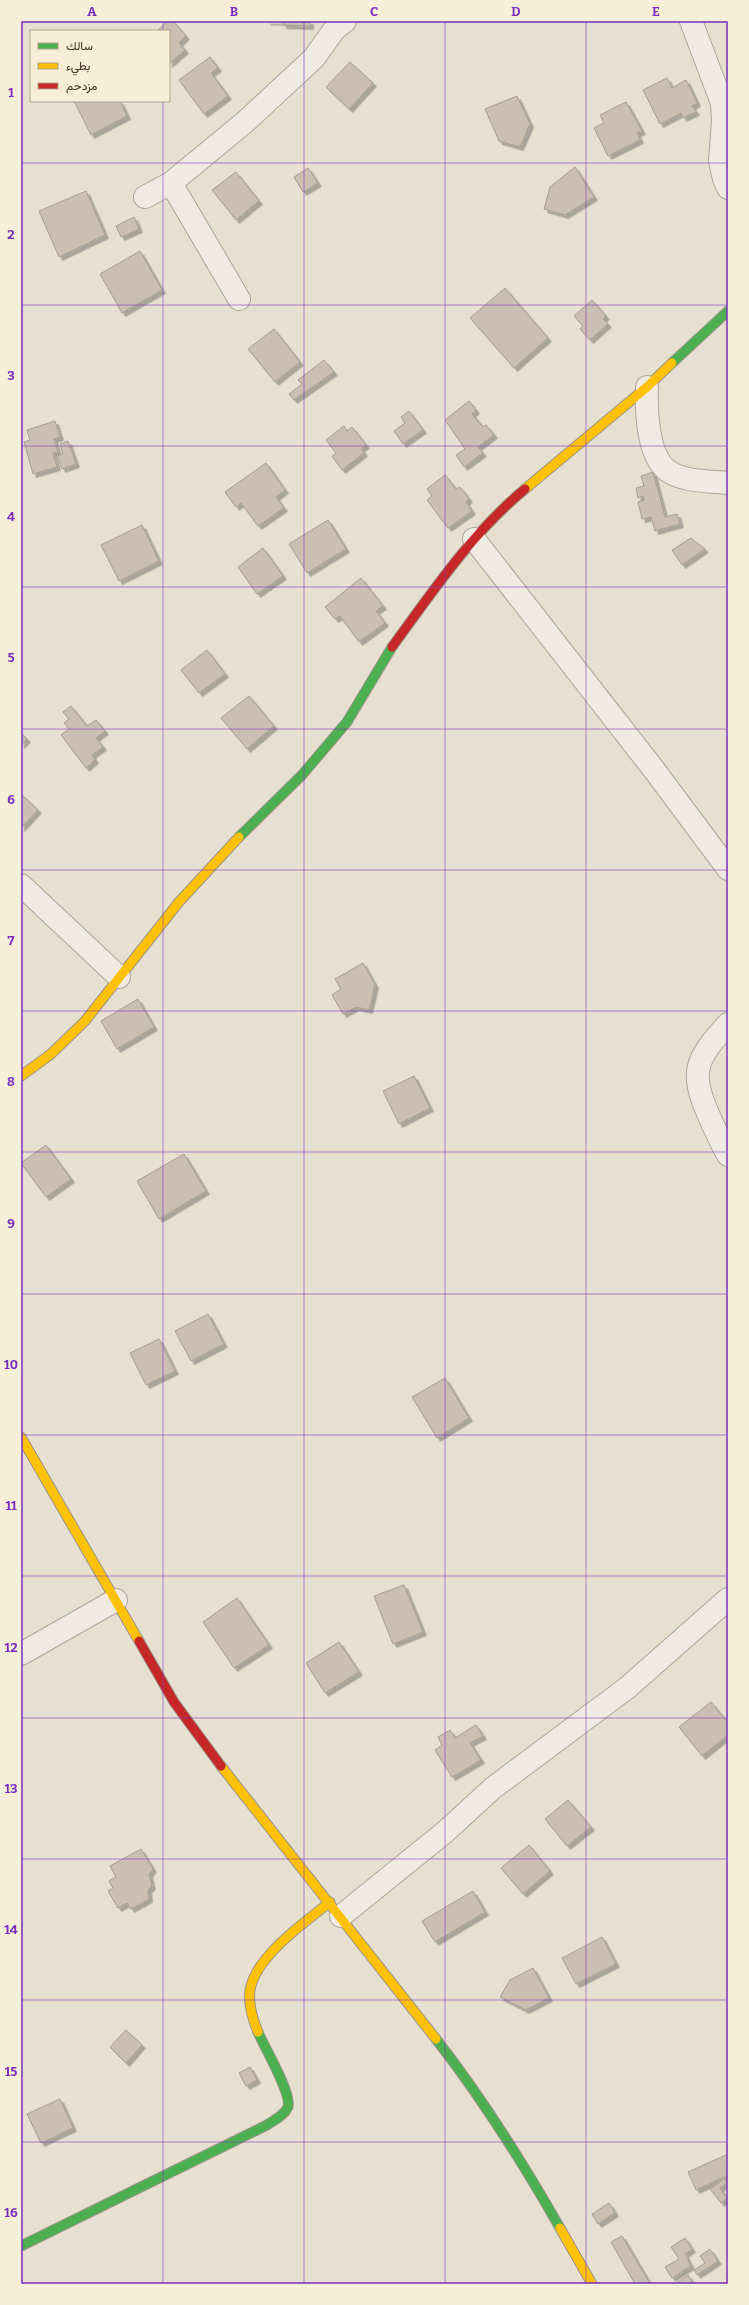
<svg xmlns="http://www.w3.org/2000/svg" width="749" height="2305" font-family="Bitter,Vazirmatn,serif">
<style>
.building{fill:#cbbfb2;stroke:#a89c90;filter:url(#shadow)}
.lines{fill:none;stroke-linecap:round;stroke-linejoin:round}
.street-casing{stroke:#ada599;stroke-width:24}
.fast-casing{stroke:#9c958a;stroke-width:11}
.slow-casing{stroke:#9c958a;stroke-width:11}
.jam-casing{stroke:#9c958a;stroke-width:11}
.street{stroke:#efebe3;stroke-width:22}
.fast{stroke:#4caf50;stroke-width:9}
.slow{stroke:#ffc107;stroke-width:9}
.jam{stroke:#c62828;stroke-width:9}
.grid{fill:none;stroke:#7b2cbf;stroke-width:1;stroke-opacity:0.55}
.neatline{fill:none;stroke:#7b2cbf;stroke-width:1.5}
.grid-label{font-size:13px;text-anchor:middle;font-weight:bold;fill:#7b2cbf}
</style>
<defs>
<filter id="shadow"><feDropShadow dx="3.5" dy="3.5" stdDeviation="0" flood-color="#0004"/></filter>
</defs>
<rect width="100%" height="100%" fill="#e7e0d1"/>
<path class="building" d="M168 21H173L186 36 179 43 185 50 169 64V31H157Z
M267 21H310V26L283 25V22Z
M210 57 218 68 211 73 228 96 204 114 179 80Z
M350 62 373 83 349 109 326 87Z
M667 78 672 88 686 80 697 103 692 106 696 112 683 118 681 113 660 124 643 90Z
M517 96 530 124 520 147 499 141 485 109Z
M74 101H120L127 116 91 135Z
M626 102 642 131 637 133 640 140 608 156 594 128 604 123 600 115Z
M575 167 594 197 565 215 544 209 550 187Z
M308 168 318 183 303 192 294 177Z
M236 172 259 201 236 220 212 190Z
M86 191 105 235 59 257 39 211Z
M134 217 139 229 121 237 116 226Z
M140 251 162 290 122 313 100 274Z
M505 288 548 338 514 368 470 318Z
M592 300 606 316 603 319 608 324 590 340 580 329 583 326 574 316Z
M274 329 300 362 275 382 248 349Z
M324 360 334 372 294 400 289 394 302 384 298 380Z
M469 401 476 410 472 414 483 427 486 425 494 435 478 447 483 453 464 467 456 455 465 449 445 420Z
M409 411 423 430 403 444 394 431 405 423 401 417Z
M55 421 60 437 54 439 58 452 53 453 57 467 33 474 24 442 30 440 27 430Z
M344 426 347 431 352 427 366 445 361 449 364 453 342 470 332 456 336 453 326 440Z
M68 441 76 464 62 469 57 456 63 454 60 444Z
M266 463 285 490 276 497 284 508 258 526 241 503 236 507 225 492Z
M653 472 665 517 677 514 680 524 655 531 651 517 642 519 638 502 644 500 643 496 638 498 636 488 644 486 641 476Z
M445 475 456 489 460 487 469 499 466 502 472 511 448 528 427 500 432 496 427 489Z
M328 520 346 549 307 573 289 544Z
M142 525 159 561 119 581 101 545Z
M691 538 705 549 682 565 672 550Z
M263 548 283 576 257 594 238 567Z
M361 578 383 606 376 611 385 623 359 642 340 616 335 619 325 607Z
M207 650 225 674 199 693 181 670Z
M249 696 274 726 247 749 221 718Z
M71 706 87 726 96 720 105 731 96 738 103 747 92 755 95 760 86 768 61 735 69 729 64 723 69 719 63 712Z
M21 733 27 739 21 745Z
M21 794 38 810 21 828Z
M363 963 375 985 369 1010 356 1007 343 1014 332 995 341 989 335 979Z
M138 999 154 1027 117 1049 101 1021Z
M414 1076 430 1108 399 1124 383 1091Z
M46 1145 71 1179 46 1197 21 1163Z
M184 1154 206 1191 159 1219 137 1181Z
M208 1314 224 1344 191 1361 175 1331Z
M159 1339 175 1371 146 1385 130 1353Z
M445 1378 469 1418 437 1438 412 1397Z
M404 1585 423 1632 393 1644 374 1596Z
M237 1598 269 1645 234 1668 203 1622Z
M339 1642 359 1672 325 1693 306 1663Z
M711 1702 728 1723V1735L702 1756 679 1727Z
M476 1725 483 1736 470 1743 481 1760 452 1777 435 1750 442 1745 438 1737 450 1730 455 1738Z
M568 1800 591 1827 567 1846 545 1819Z
M529 1845 550 1871 523 1894 501 1868Z
M141 1849 153 1869 149 1874 152 1886 148 1890 149 1899 131 1909 127 1903 118 1908 108 1891 113 1888 109 1881 116 1877 110 1866Z
M473 1891 485 1912 435 1942 422 1921Z
M602 1937 616 1964 576 1984 562 1958Z
M533 1968 549 1998 526 2010 500 1997 510 1980Z
M126 2030 142 2045 126 2063 110 2047Z
M250 2067 257 2080 246 2086 239 2073Z
M60 2099 73 2128 41 2143 27 2114Z
M728 2154V2175L696 2190 688 2172Z
M724 2179 727 2183 720 2188 727 2198 721 2203 710 2189Z
M609 2203 615 2213 598 2224 592 2214Z
M622 2236 649 2282 646 2284H635L611 2242Z
M685 2238 692 2249 685 2254 691 2266 672 2278 665 2267 679 2259 671 2247Z
M710 2249 718 2261 697 2275 694 2270 705 2263 700 2256Z
M688 2275 692 2281 689 2284H675Z"/>
<g class="lines">
<defs>
<path id="street" d="M691 21 722 103 723 121 720 161 724 179 728 188
M171 183 239 299
M145 197 171 183 245 122 314 58 334 30 345 21
M647 387C646 409 647 456 668 471 684 482 709 481 728 483
M474 539 655 771 728 869
M21 885 119 977
M728 1024C696 1059 689 1071 709 1116 715 1129 721 1143 728 1155
M21 1654 116 1600
M341 1916 445 1832 493 1788 627 1688 728 1599"/>
<path id="fast" d="M672 363 728 311
M239 837 302 775 347 722 392 647
M436 2039C482 2098 523 2163 560 2228
M21 2246 267 2125C274 2120 284 2116 288 2107 292 2093 264 2047 258 2032"/>
<path id="slow" d="M525 489 647 387 672 363
M21 1076 51 1054 85 1021 179 902 239 837
M21 1437 139 1641
M221 1766 436 2039
M258 2032C253 2020 248 2004 250 1990 256 1956 304 1923 330 1902
M560 2228 592 2284"/>
<path id="jam" d="M392 647C433 591 471 534 525 489
M139 1641 174 1702 221 1766"/>
</defs>
<use href="#street" class="street-casing"/>
<use href="#fast" class="fast-casing"/>
<use href="#slow" class="slow-casing"/>
<use href="#jam" class="jam-casing"/>
<use href="#street" class="street"/>
<use href="#fast" class="fast"/>
<use href="#slow" class="slow"/>
<use href="#jam" class="jam"/>
</g>
<path class="grid" d="M163 21V31M304 21V2284M445 21V2284M586 21V2284M163 101V2284M21 163H728M21 305H728M21 446H728M21 587H728M21 729H728M21 870H728M21 1011H728M21 1152H728M21 1294H728M21 1435H728M21 1576H728M21 1718H728M21 1859H728M21 2000H728M21 2142H728"/>
<rect width="749" height="2305" fill="none" stroke="#f7eed8" stroke-width="44"/>
<rect x="30" y="30" width="140" height="72" fill="#f7eed8" stroke="#ada18e"/>
<rect x="38" y="43" width="20" height="6" fill="#4caf50" stroke="#ada18e"/>
<text x="66" y="50" font-size="12" fill="#3d2e20">سالك</text>
<rect x="38" y="63" width="20" height="6" fill="#ffc107" stroke="#ada18e"/>
<text x="66" y="70" font-size="12" fill="#3d2e20">بطيء</text>
<rect x="38" y="83" width="20" height="6" fill="#c62828" stroke="#ada18e"/>
<text x="66" y="90" font-size="12" fill="#3d2e20">مزدحم</text>
<rect x="22" y="22" width="705" height="2261" class="neatline"/>
<g class="grid-label">
<text x="92" y="16">A</text>
<text x="234" y="16">B</text>
<text x="374" y="16">C</text>
<text x="516" y="16">D</text>
<text x="656" y="16">E</text>
<text x="11" y="97">1</text>
<text x="11" y="239">2</text>
<text x="11" y="380">3</text>
<text x="11" y="521">4</text>
<text x="11" y="662">5</text>
<text x="11" y="804">6</text>
<text x="11" y="945">7</text>
<text x="11" y="1086">8</text>
<text x="11" y="1228">9</text>
<text x="11" y="1369">10</text>
<text x="11" y="1510">11</text>
<text x="11" y="1652">12</text>
<text x="11" y="1793">13</text>
<text x="11" y="1934">14</text>
<text x="11" y="2076">15</text>
<text x="11" y="2217">16</text>
</g>
</svg>
